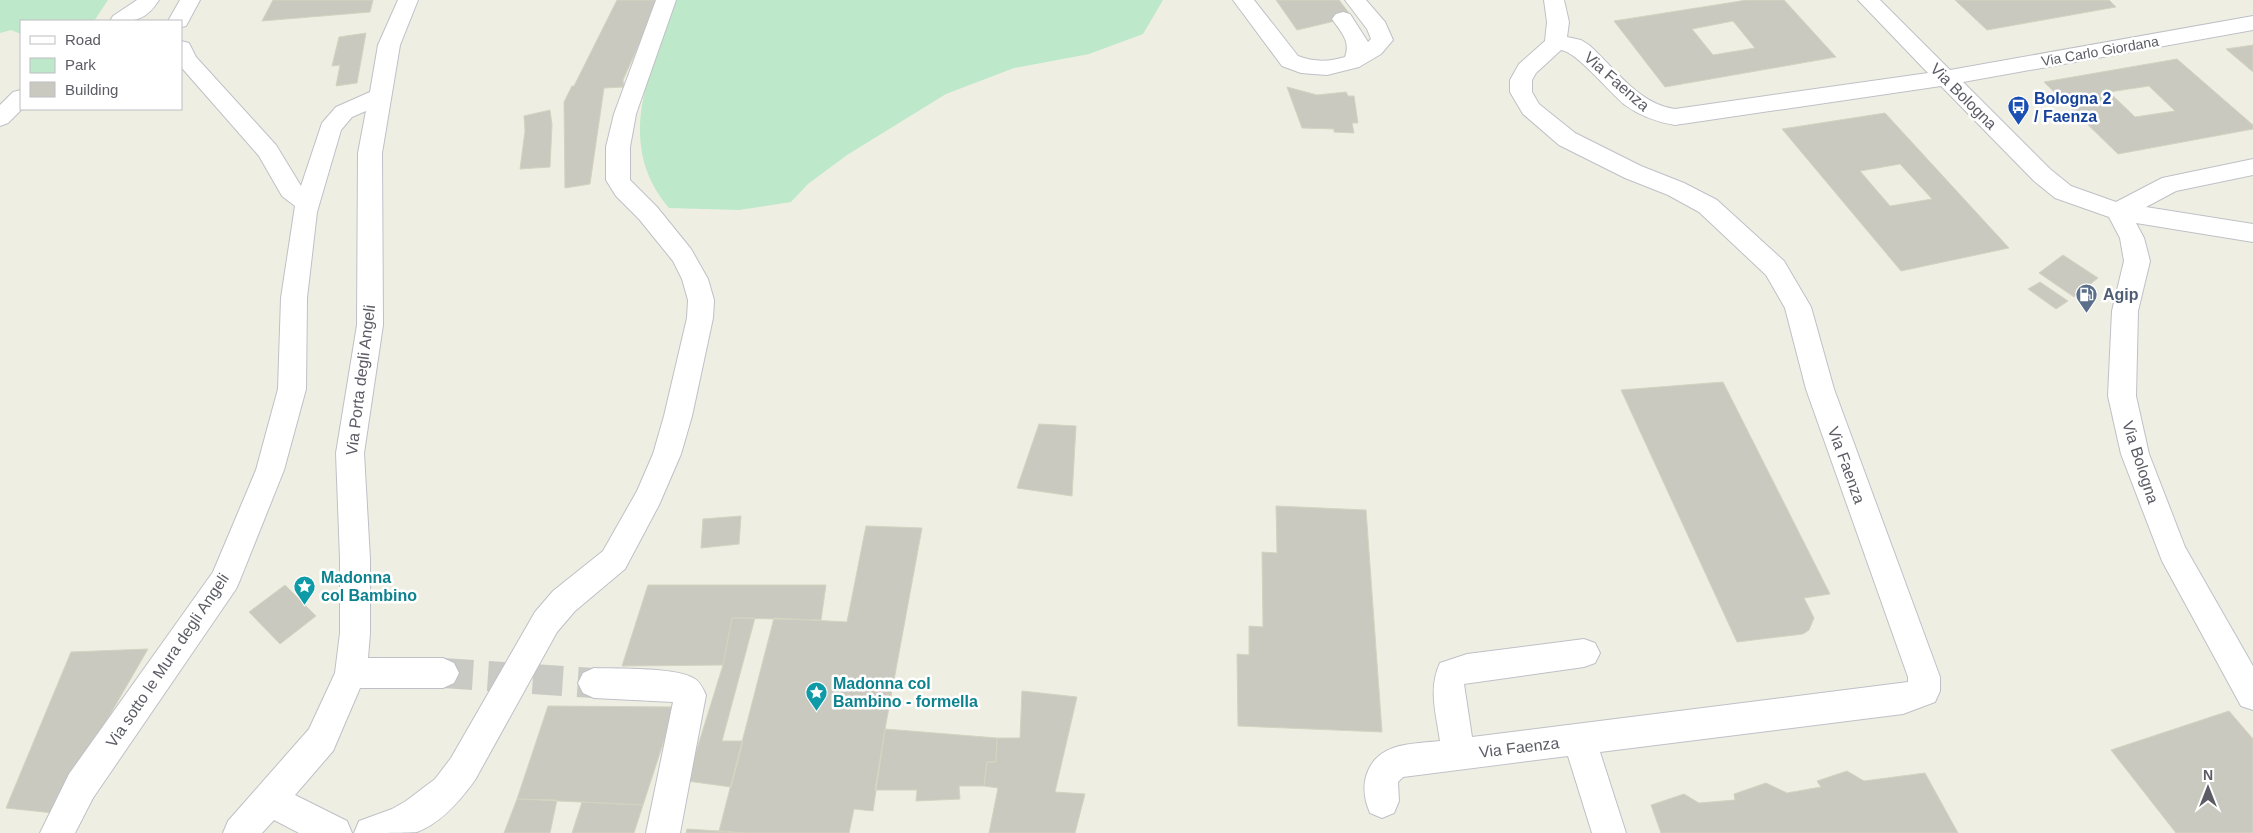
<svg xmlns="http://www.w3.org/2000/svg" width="2253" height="833" font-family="Helvetica,sans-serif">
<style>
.green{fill:#bde8c9}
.building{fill:#cac9bf;stroke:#d4d3c0;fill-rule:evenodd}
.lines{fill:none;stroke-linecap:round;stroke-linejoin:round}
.minor-tunnel{stroke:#c9cac3;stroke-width:30;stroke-dasharray:30 15;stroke-linecap:butt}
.minor-casing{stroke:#bfc0c7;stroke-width:2}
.minor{fill:#fff;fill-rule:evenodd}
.labels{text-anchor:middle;stroke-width:5;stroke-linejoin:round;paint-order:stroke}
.far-street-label{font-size:14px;fill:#5b5c65;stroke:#fff}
.street-label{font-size:16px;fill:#5b5c65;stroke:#fff}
.transit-label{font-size:16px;font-weight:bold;fill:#164399;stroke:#fff;text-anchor:start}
.service-label{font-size:16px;font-weight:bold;fill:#4e5e75;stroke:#fff;text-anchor:start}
.culture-label{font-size:16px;font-weight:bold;fill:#0d838f;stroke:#fff;text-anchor:start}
</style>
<rect width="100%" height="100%" fill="#eeefe2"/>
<path class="green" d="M0 0H108L94 21H21V34L11 30 0 33Z
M676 0H1163L1143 34 1089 54 1014 68 946 94 847 155 808 184 791 202 739 210 669 208C613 142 651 69 676 0Z"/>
<path class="building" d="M273 0H373L370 12 262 21Z
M617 0H659L623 80 624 87 604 88 590 184 565 188 564 102 572 86H574Z
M1276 0H1339L1352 17 1297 30Z
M1747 0H1784L1836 57 1665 87 1614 21ZM1733 21 1755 48 1713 55 1692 29Z
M1955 0H2109L2116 7 1987 30Z
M366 33 357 83 336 86 340 65 332 66 339 37Z
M2253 45V72L2226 49Z
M2177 59 2253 125V129L2118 154 2044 82ZM2149 86 2175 111 2135 117 2109 92Z
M1287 87 1317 95 1346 92 1348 96H1354L1358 123H1352L1354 133 1334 132V129L1302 128Z
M550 110 552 125 550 167 520 169 525 131 524 116Z
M1885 113 2009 248 1901 271 1782 129ZM1900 164 1932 199 1890 206 1860 171Z
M2063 255 2098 278 2074 297 2039 273Z
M2040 282 2068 301 2056 309 2028 289Z
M1723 382 1830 594 1804 598 1814 618 1809 630 1803 634 1737 642 1621 390Z
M1039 424 1076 426 1072 496 1017 488Z
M1276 506 1366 510 1382 732 1238 726 1237 654 1249 655V626L1263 627 1262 552 1277 553Z
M741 516 739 544 701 548 703 519Z
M866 526 922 528 885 729 873 811 854 809 849 833H742L719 831 774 618 847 622Z
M285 585 316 616 280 644 249 612Z
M648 585H826L821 620 732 618 723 665 622 666Z
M732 618H755L722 741H743L731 787 687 781 723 665Z
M148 649 53 813 6 808 71 652Z
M1022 691 1077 697 1055 792 1085 794 1075 833H989L998 788 984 786 987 762H996L997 738H1020Z
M548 706 675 707 643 805 517 799Z
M2229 711 2253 739V833H2176L2111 750Z
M885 729 997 738 996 762H987L984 786H959L960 799 916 801 917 790H875Z
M1847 771 1864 781 1925 773 1958 833H1661L1651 805 1684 794 1699 803 1735 800 1734 794 1766 783 1787 793 1821 787 1817 781Z
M517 799 557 800 550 833H504Z
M582 802 643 805 634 833H572Z
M687 829 719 831 742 833H686Z"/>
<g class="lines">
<path class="minor-tunnel" d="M443 673 594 683"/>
<defs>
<path id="minor" d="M137 0H159C145 22 134 21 110 21L113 16Z
M180 0H200L186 26 181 27V21H168Z
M398 0H418L400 45 382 153 383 325 364 453 370 559V633L368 658H443L454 663 459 673 454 683 443 688H360L333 751 295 795 347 821 352 833H299L274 820 262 833H223L228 821 309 729 335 673 340 633V559L336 453 357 325 358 153 366 111 352 117 341 130 317 212 307 298 306 389 284 470 240 580 236 589 93 798 75 833H40L69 774 213 572 256 470 278 389 281 298 295 206 282 196 259 156 181 67V41L189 43 196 57 276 145 301 186 322 123 336 107 370 92 378 45Z
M656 0H676L636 114 630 147V180L657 207 691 249 708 279 714 300 713 318 692 416 681 454 659 505 625 569 575 611 557 632 475 780C460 801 441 823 417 832 406 833 368 833 354 833L359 821 392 809 406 801 435 779 451 758 535 612 553 591 603 551 637 491 653 454 664 416 687 318 688 300 682 279 673 261 639 219 616 196 606 180V147L614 114Z
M1233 0H1254L1298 56C1313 62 1329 62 1345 57 1351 41 1341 32 1332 19L1336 14 1343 12 1350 14 1368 42 1371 39 1367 29 1345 0H1366L1385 22 1393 40 1381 54 1359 67 1327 75 1301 73 1282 66Z
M1544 0H1564L1569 22 1567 37 1581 40 1589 45C1615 68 1638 104 1675 109L1928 73 1858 0H1880L1950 70 2253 16V30L1963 82 2050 169 2071 186 2116 202 2162 178 2253 159V175L2176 191 2146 207 2253 224V242L2136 223 2144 238 2150 261 2138 311 2136 396 2149 454 2185 547 2253 666V710L2241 706 2162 561 2121 454 2108 396 2112 311 2124 261 2120 238 2109 217 2055 198 2034 181 1941 86 1675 125C1657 122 1640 116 1625 105 1610 93 1576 51 1561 50L1536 73 1532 80V92L1539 104 1575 133 1641 166 1684 183 1717 200 1784 261 1811 307 1834 389 1940 677V691L1935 702 1903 714 1600 752 1626 833H1592L1568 756 1403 777 1398 782 1399 801 1394 813 1382 818 1370 813C1364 799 1362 785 1368 771 1380 742 1414 744 1440 741 1436 713 1428 689 1440 663L1467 654 1584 639 1595 643 1600 653 1595 663 1584 667 1464 684 1472 737 1908 682V677L1806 389 1785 308 1766 275 1699 212 1668 195 1625 178 1559 145 1523 114 1510 92V80L1519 64 1545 41 1547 22Z
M21 90 22 109 8 123 0 126V105L13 92Z
M594 668C617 669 678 667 695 679 701 683 703 689 706 695L680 833H646L673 702 594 698 583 693 578 683 583 673Z"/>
</defs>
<use href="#minor" class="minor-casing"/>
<use href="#minor" class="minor"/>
</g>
<defs>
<symbol id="bus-pin" viewBox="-11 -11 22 30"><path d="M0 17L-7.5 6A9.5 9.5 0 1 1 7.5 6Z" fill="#1a4fb4" stroke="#fff"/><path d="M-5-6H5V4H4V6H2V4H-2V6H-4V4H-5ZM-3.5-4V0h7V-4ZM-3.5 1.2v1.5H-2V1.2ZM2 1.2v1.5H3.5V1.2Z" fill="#fff"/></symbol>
<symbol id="fuel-pin" viewBox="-11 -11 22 30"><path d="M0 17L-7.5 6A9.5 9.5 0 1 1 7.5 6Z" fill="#5c6f8a" stroke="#fff"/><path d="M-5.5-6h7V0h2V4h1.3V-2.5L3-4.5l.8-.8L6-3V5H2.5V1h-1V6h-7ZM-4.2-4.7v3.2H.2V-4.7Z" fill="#fff"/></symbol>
<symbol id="sight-pin" viewBox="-11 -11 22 30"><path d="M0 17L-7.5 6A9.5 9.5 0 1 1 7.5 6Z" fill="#0f9aa8" stroke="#fff"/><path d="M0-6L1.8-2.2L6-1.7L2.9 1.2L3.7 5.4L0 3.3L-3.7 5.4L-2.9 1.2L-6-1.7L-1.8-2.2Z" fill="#fff"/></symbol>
</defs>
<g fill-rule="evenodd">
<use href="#bus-pin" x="2006" y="94" width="25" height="34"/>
<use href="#fuel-pin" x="2074" y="282" width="25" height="34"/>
<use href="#sight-pin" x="292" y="574" width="25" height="34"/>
<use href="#sight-pin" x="804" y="680" width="25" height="34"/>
</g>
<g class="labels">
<g class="far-street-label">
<text transform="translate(2100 51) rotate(-10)" y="5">Via Carlo Giordana</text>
</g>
<g class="street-label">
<text transform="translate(1617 81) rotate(41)" y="6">Via Faenza</text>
<text transform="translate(1964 96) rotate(45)" y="6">Via Bologna</text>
<text transform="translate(360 380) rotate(-83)" y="6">Via Porta degli Angeli</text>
<text transform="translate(2141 462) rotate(72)" y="6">Via Bologna</text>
<text transform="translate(1847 465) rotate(70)" y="6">Via Faenza</text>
<text transform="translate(167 660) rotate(-56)" y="6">Via sotto le Mura degli Angeli</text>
<text transform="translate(1519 747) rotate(-7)" y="6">Via Faenza</text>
</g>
<g class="transit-label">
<text x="2034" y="104">Bologna 2<tspan x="2034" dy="18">/ Faenza</tspan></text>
</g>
<g class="service-label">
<text x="2103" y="300">Agip</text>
</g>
<g class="culture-label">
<text x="321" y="583">Madonna<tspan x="321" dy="18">col Bambino</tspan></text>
<text x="833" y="689">Madonna col<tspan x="833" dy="18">Bambino - formella</tspan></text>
</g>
</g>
<rect x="20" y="20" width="162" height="90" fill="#ffffff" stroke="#bdbec1"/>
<rect x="30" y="36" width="25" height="8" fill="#ffffff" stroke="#bdbec1"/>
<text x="65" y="45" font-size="15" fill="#5b5c65">Road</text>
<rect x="30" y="58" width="25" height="15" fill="#bde8c9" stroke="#bdbec1"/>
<text x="65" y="70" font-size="15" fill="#5b5c65">Park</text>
<rect x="30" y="82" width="25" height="15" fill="#cac9bf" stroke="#bdbec1"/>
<text x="65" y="95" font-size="15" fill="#5b5c65">Building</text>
<g transform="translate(2208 788)" stroke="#ffffff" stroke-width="4" paint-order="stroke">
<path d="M0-4L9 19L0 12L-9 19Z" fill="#5b5c65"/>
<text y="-8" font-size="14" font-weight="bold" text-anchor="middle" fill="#5b5c65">N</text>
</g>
</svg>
